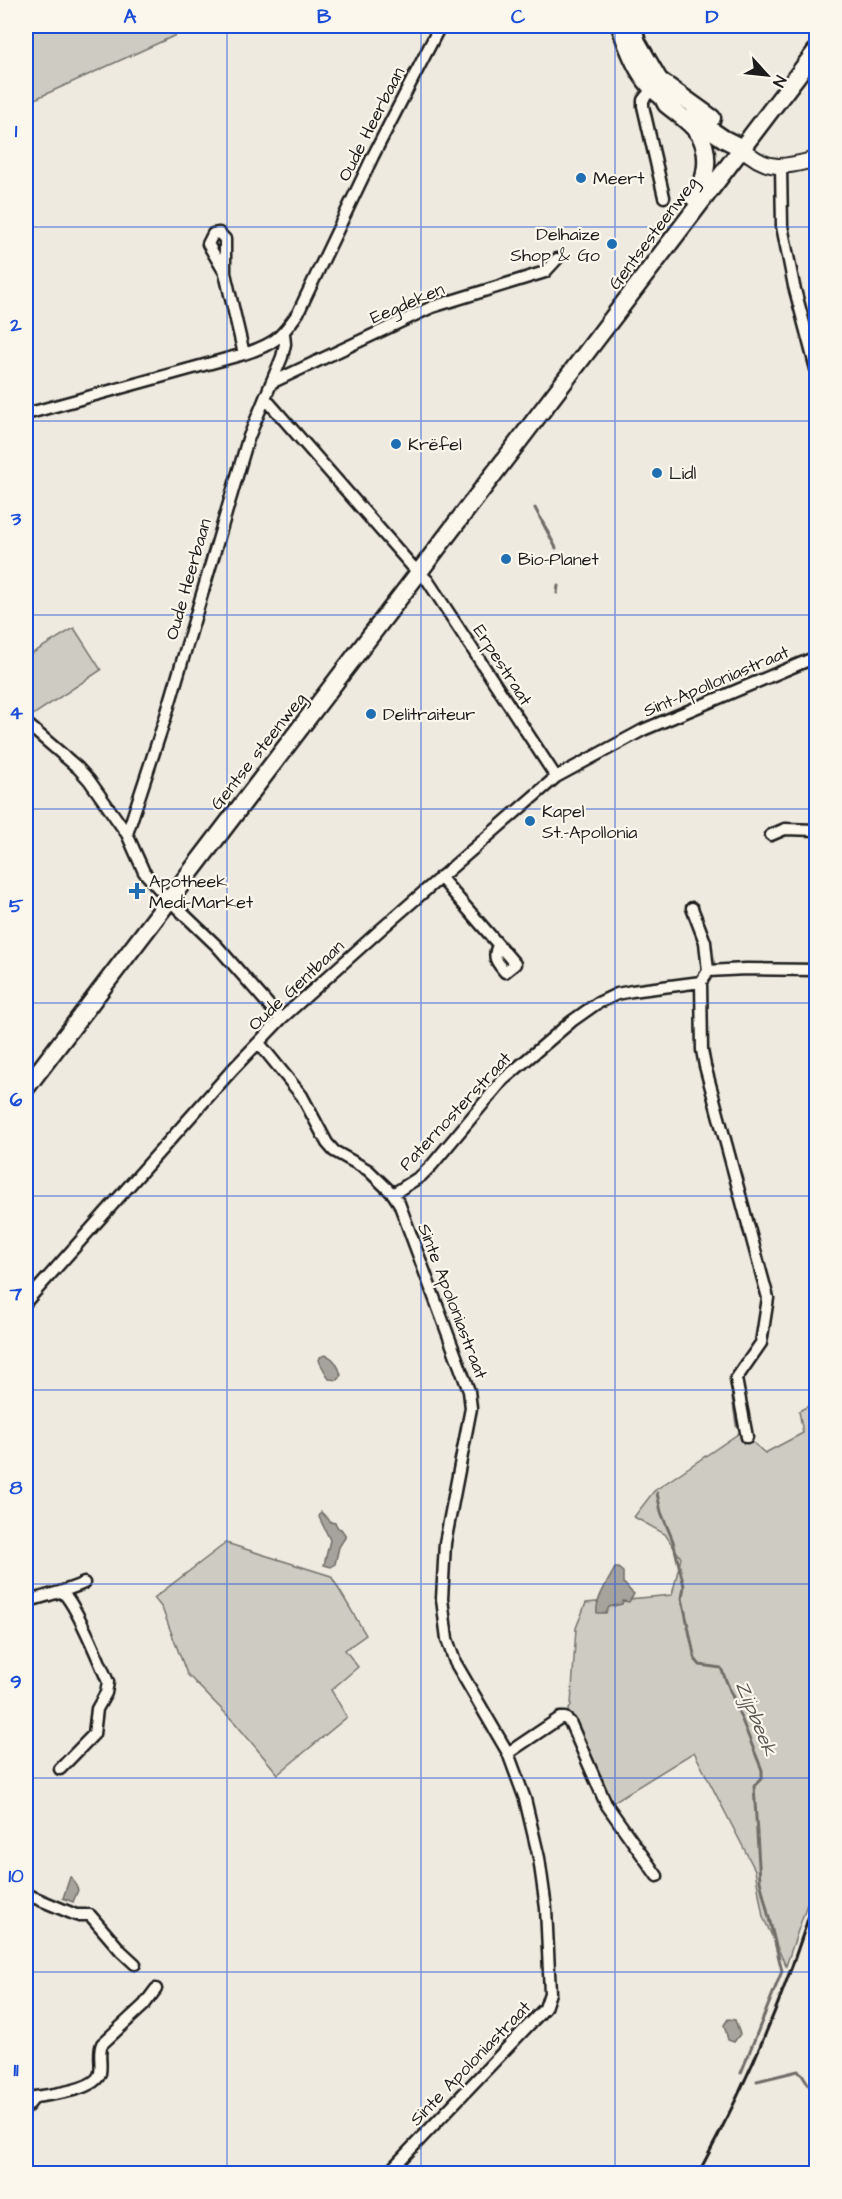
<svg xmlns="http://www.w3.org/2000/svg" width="842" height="2199" font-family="'Architects Daughter',sans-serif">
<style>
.green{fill:#ceccc2;stroke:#75746f;stroke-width:1.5}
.water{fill:#a6a39d;stroke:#6f6d69;stroke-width:1.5}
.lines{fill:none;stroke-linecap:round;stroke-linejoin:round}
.stream{stroke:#6f6d69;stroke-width:3}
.minor-casing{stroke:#1c1c1c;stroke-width:15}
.secondary-casing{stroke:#1c1c1c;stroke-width:18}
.primary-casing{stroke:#1c1c1c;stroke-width:21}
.minor{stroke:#fbf7ec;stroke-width:10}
.secondary{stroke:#fbf7ec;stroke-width:14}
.primary{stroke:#fbf7ec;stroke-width:16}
.rail{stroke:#1c1c1c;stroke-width:3}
.grid{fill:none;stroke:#1d4ed8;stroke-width:1.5;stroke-opacity:0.55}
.poi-dot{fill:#1f6fb2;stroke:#fbf7ec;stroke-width:2}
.labels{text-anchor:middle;stroke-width:4.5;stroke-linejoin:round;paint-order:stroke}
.street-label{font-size:18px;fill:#1c1c1c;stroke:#fbf7ec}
.poi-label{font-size:18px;fill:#1c1c1c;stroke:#fbf7ec;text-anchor:start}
.water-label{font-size:20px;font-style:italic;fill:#5a5956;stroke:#fbf7ec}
.neatline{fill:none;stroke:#1d4ed8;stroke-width:2}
.grid-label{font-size:20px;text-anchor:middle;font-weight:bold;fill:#1d4ed8}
</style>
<rect width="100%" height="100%" fill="#eeeadf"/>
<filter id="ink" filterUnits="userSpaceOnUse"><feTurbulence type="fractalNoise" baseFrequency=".0167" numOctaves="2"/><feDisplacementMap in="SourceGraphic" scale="12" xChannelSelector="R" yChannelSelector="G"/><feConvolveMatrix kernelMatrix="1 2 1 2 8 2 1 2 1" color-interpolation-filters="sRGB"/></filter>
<g filter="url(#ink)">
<path class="green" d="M26 26H196L26 103Z
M74 628 101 670 27 719 26 717V657Z
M816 1402V1865L812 1889 786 1966 763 1917 755 1870 694 1752 607 1806 565 1718 571 1705 576 1628 586 1603 672 1595 681 1558 665 1534 634 1517 654 1491 741 1432 765 1453 803 1433 799 1411Z
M226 1543 331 1576 366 1635 345 1650 358 1667 331 1690 347 1717 278 1774 235 1723 187 1674 162 1608 154 1598Z"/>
<path class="water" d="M325 1355C334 1357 339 1367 341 1375L338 1380 329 1379 319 1361 320 1357Z
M321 1512 331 1522 335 1523 338 1528 341 1529 346 1536 339 1547 335 1564 331 1567 324 1565 330 1540 319 1517Z
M615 1568H618L623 1572V1583C628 1586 629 1591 634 1594L629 1602 623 1601 622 1604 609 1607 606 1613H597C595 1599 609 1580 615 1568Z
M70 1877 72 1878 78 1890 73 1902 63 1898Z
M728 2019 735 2020 740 2034 734 2042 728 2040 724 2025Z"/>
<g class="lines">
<path class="stream" d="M535 508 556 548
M557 593 558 586
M742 1228 747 1240
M733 1375 730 1378 737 1426
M657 1493 661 1512 673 1541 684 1586 682 1598 695 1659 700 1665 721 1668 762 1770V1778L754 1786 760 1881 782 1971 741 2073
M757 2081 798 2071 802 2074 810 2087
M813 2092 816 2097"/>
<defs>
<path id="minor" d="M655 85 643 100V106L664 197
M781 167 782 226 794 286 816 369
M225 273V239L219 233 213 234 208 244 225 273 244 354
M271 383 432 307 545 272 557 259
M265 398 411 565 428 581 556 777
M26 414 244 354C274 344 280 339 298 313L373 156 440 26
M26 723 78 768 89 780 127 834 144 872 168 899 217 946 281 1019
M127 834 165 719 248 439 282 357 285 344 284 334
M771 835 785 829 816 830
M440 877 515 964 505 972C497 962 492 958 498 945
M692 908 705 942 708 971
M701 982 702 1050 705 1066 768 1298 761 1343 736 1379 747 1437
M701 982 708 971 746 969 816 970
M259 1043 302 1096 327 1143 334 1151 368 1170 393 1194 399 1203 469 1391 471 1408 445 1543 442 1599 447 1639 455 1662 508 1753 525 1799 539 1858 546 1908 550 1993 545 2008 387 2174
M393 1194 421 1176 432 1165 503 1080 572 1021 596 1004 617 994 632 991 701 982
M26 1302 233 1069 281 1019 380 930 556 777 643 730 816 657
M26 1602C46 1595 65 1592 84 1583
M508 1753 560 1718H565L570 1722 606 1804 657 1876
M60 1769 94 1734 97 1709 106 1693 108 1682C100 1663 76 1604 63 1593
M26 1894 76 1915H90L121 1951 135 1964
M26 2108 35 2097C49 2095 96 2090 100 2073 102 2063 98 2053 102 2044L144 2005 156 1989"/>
<path id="secondary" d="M742 148C768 173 785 167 816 159"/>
<path id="primary" d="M620 26C630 54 642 88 671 102
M634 31 637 42 659 80 712 118
M663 98 666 104C677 113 691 122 699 134 711 153 707 181 694 198
M692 117 724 139 742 148
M26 1088C288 741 554 398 816 51"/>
</defs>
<use href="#minor" class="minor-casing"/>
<use href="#secondary" class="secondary-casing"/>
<use href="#primary" class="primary-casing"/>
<use href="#minor" class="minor"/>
<use href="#secondary" class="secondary"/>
<use href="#primary" class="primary"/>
<path class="rail" d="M698 2174C747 2083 788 1990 816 1892"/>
</g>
</g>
<path class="grid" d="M227 26V2174M421 26V2174M615 26V2174M26 227H816M26 421H816M26 615H816M26 809H816M26 1003H816M26 1196H816M26 1390H816M26 1584H816M26 1778H816M26 1972H816"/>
<g class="poi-dot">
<circle cx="581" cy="178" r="6"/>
<circle cx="612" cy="244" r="6"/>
<circle cx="396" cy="444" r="6"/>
<circle cx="657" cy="473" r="6"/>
<circle cx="506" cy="559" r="6"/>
<circle cx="371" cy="714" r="6"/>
<circle cx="530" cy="821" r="6"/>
<path d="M134 882h6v6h6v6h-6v6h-6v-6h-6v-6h6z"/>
</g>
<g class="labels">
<g class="street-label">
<text transform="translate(371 124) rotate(-63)" y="6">Oude Heerbaan</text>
<text transform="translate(653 233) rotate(-53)" y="6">Gentsesteenweg</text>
<text transform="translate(407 303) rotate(-23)" y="6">Eegdeken</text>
<text transform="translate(188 579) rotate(-74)" y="6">Oude Heerbaan</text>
<text transform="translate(503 665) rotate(57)" y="6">Erpestraat</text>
<text transform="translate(716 681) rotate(-23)" y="6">Sint-Apolloniastraat</text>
<text transform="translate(258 751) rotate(-52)" y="6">Gentse steenweg</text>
<text transform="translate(296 985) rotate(-43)" y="6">Oude Gentbaan</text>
<text transform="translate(455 1111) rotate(-47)" y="6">Paternosterstraat</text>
<text transform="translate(453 1301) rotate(69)" y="6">Sinte Apoloniastraat</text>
<text transform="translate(470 2063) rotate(-46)" y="6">Sinte Apoloniastraat</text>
</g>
<g class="poi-label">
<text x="593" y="184">Meert</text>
<text x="600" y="240" text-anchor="end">Delhaize<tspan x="600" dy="21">Shop &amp; Go</tspan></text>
<text x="408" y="450">Krëfel</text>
<text x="669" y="479">Lidl</text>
<text x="518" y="565">Bio-Planet</text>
<text x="383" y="720">Delitraiteur</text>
<text x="542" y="817">Kapel<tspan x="542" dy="21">St.-Apollonia</tspan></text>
<text x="149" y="887">Apotheek<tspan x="149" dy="21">Medi-Market</tspan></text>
</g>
<g class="water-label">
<text transform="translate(757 1718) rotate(68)" y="7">Zijpbeek</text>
</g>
</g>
<rect width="842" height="2199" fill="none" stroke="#fbf7ec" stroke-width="66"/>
<g transform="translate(767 75) rotate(117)" stroke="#fbf7ec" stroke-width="4.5" paint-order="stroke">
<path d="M0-4.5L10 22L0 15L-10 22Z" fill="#1c1c1c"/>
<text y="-9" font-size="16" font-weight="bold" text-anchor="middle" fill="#1c1c1c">N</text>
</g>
<rect x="33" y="33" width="776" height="2133" class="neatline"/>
<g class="grid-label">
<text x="130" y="23">A</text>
<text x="324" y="23">B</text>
<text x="518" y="23">C</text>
<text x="712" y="23">D</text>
<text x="16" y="137">1</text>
<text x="16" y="331">2</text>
<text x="16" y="525">3</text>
<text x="16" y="719">4</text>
<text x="16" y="912">5</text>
<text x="16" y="1106">6</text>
<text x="16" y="1300">7</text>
<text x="16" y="1494">8</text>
<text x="16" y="1688">9</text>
<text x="16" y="1882">10</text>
<text x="16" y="2076">11</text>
</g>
</svg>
